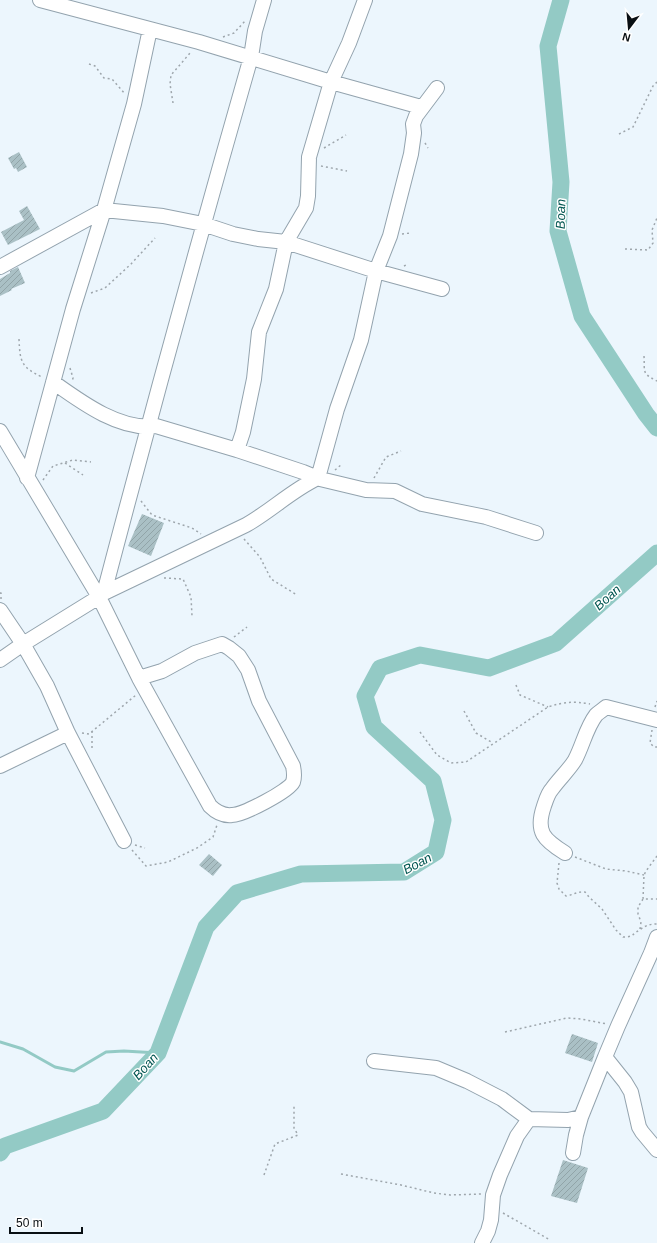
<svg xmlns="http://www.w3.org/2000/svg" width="657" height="1243" font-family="Helvetica,sans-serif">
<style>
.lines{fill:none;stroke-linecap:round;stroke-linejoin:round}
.stream{stroke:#93cac5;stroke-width:3}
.river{stroke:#93cac5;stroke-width:17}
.building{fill:url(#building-hatch)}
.minor-casing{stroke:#93a3ae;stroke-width:16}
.path{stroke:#9ea6ac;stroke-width:1.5;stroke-dasharray:2 3;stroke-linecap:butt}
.minor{stroke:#fff;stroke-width:14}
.labels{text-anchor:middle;stroke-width:3;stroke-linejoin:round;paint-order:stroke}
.water-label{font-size:13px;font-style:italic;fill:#025651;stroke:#fff}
</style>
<defs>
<pattern id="building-hatch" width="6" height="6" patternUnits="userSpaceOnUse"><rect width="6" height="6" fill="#aac0c5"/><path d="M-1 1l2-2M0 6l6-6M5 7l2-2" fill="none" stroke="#91a4a8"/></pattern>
</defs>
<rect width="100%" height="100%" fill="#ecf6fd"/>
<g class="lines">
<path class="stream" d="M0 1042 23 1049 55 1067 74 1071 106 1052 124 1051 158 1053"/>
<path class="river" d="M561 0 548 46 561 182 558 231 582 316 646 414 657 428
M0 1153 5 1146 103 1111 158 1053 206 927 237 893 301 874 404 872 436 852 443 820 433 781 374 727 365 696 380 668 420 655 489 668 556 643 657 553"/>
</g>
<path class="building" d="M19 152 27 167 18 172 16 168 14 169 8 158Z
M27 206 40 229 8 245 1 232 24 220 19 211Z
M18 267 25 283 11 289 12 290 0 296V279L10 273V271Z
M142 514 164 523 151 556 128 546Z
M209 854 222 865 213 876 199 865Z
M572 1034 598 1043 592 1062 565 1053Z
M563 1160 588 1168 577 1203 551 1196Z"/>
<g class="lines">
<defs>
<path id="minor" d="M40 0 199 42 331 82 421 107
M0 267 104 210 163 216 203 224 233 234 258 239 286 242 376 271 442 289
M53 382C81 402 120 431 156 426L237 450 243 432 254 379 259 332 276 289 286 242 306 208 308 196 309 157 331 82 349 43 365 0
M0 431 99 597 139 678 210 806C216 812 223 816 232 815 243 815 289 791 293 782 295 776 294 771 293 766L259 701 248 670 239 656 229 648 222 644 195 653 162 671 139 678
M237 450 303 472 320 479 366 490 395 491 422 504 486 517 536 533
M27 478 73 309 104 210 134 104 150 29
M104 593C151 414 200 235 251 57L255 31 264 0
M0 610 23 644 47 686 68 733 124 841
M0 660 23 644 99 597 104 593 246 525C271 511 292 490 318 478L337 409 361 340 376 271 390 236 411 154 414 133 413 124 416 116 437 88
M0 766 68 733
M565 853C544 840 535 832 544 806 546 800 548 793 552 789 559 779 569 770 575 760 583 745 586 728 596 715 599 712 603 710 606 707L657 720
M657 937 651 953 618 1026 605 1057 625 1082 631 1092 639 1127 642 1132 657 1150
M374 1061 436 1068 467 1081 502 1099 529 1119 568 1120 581 1117
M573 1153 576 1135 581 1117 605 1057
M482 1243 488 1231 491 1220 493 1195 500 1175 517 1136 529 1119"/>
</defs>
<use href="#minor" class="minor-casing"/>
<path class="path" d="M223 37 234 33 245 21
M89 64 95 66 104 78 112 79 125 94
M173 103 170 84 171 75 191 52
M619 134 633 127 653 86 657 82
M425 143 428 148
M324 148 346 135
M321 166 347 171
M402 234 410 233
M625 249 648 250 653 243 652 230 657 218
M404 266 408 264
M91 293 105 288 131 264 155 238
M19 339C20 362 21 367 42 377
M644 356C645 372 641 373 657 381
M70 368 73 378 72 382
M65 463 83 475
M335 470 342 464
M374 478 386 457 401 451
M43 480 53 466 73 460 91 462
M141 501 152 515 192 528 201 534
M244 539 260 557 271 579 297 595
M164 578 183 579 191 597 192 616
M0 593H1V599
M234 637 247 627
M516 685 520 695 548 707
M655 707 657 701
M464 711 476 733 493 743
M652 730 650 743 654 747H657
M92 731V748
M420 732 437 755 451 763 466 762 548 707C563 702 574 701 590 704
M82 733 89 734 136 695
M135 845 145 848
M132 850 146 866 168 862 197 848 213 837 217 825
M657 856 646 871 644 875 643 899H657
M575 857 606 869 626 871 644 875
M559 863 557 883 559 889 566 896C573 895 578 891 585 892L589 897 602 909 616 930 623 937C634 937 632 934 641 929 646 925 651 924 657 924
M640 929 641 922 638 914V907L643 899
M505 1032 567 1018 581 1019 607 1024
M341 1174 401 1185 434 1193 450 1195 481 1194
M264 1175 275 1144 298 1135 294 1128V1104
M503 1213 550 1240"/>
<use href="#minor" class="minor"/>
</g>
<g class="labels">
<g class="water-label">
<text transform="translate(560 214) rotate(-89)" y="5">Boan</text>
<text transform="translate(607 597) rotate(-42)" y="5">Boan</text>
<text transform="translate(417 863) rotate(-28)" y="5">Boan</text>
<text transform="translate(145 1066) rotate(-48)" y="5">Boan</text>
</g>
</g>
<g transform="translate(629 28) rotate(196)" stroke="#ffffff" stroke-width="3" paint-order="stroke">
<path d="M0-3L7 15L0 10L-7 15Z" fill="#090f13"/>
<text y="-6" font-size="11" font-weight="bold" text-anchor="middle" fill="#090f13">N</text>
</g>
<path d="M10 1227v6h72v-6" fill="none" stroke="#090f13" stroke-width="2"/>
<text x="16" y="1227" font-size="12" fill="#090f13" stroke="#ffffff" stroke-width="3" paint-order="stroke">50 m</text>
</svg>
